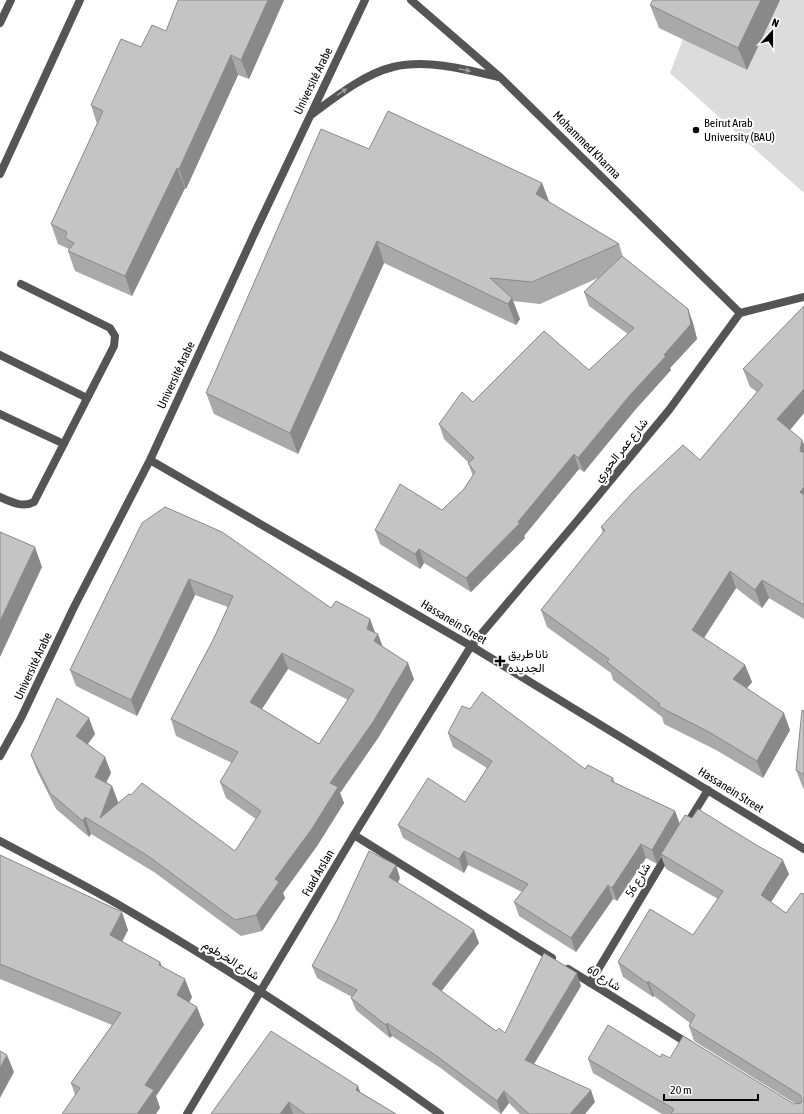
<svg xmlns="http://www.w3.org/2000/svg" width="804" height="1114" font-family="'Asap Condensed',Vazirmatn,sans-serif">
<style>
.green{fill:#dcdcdc}
.lines{fill:none;stroke-linecap:round;stroke-linejoin:round}
.lane{stroke:#555;stroke-width:8}
.street{stroke:#555;stroke-width:8}
.wall{fill:#a9a9a9;fill-rule:evenodd}
.shaded-wall{fill:#898989}
.building{fill:#c4c4c4;stroke:#898989;fill-rule:evenodd}
.oneway{fill:#999}
.poi-dot{fill:#000;stroke:#fff;stroke-width:1.5}
.labels{text-anchor:middle;stroke-width:4;stroke-linejoin:round;paint-order:stroke}
.street-label{font-size:12px;fill:#000;stroke:#fff}
.poi-label{font-size:12px;fill:#000;stroke:#fff;text-anchor:start}
</style>
<rect width="100%" height="100%" fill="#fff"/>
<path class="green" d="M780 0H804V193L670 73 683 39 747 70Z"/>
<g class="lines">
<path class="lane" d="M0 23 11 0
M0 174 80 0
M0 355 87 398
M0 414 64 444
M0 497C11 502 23 508 34 502L114 346 115 336 110 328 21 284"/>
<path class="street" d="M411 0 501 78 740 313
M311 115C334 98 364 74 393 67 427 59 465 69 498 77
M150 460 471 646 804 849
M0 756 21 718 74 607 150 460 257 228 365 0
M685 827 708 790
M354 835 552 958
M0 841C45 865 92 888 136 915 240 976 342 1044 440 1114
M568 969 689 1044
M590 983 668 853
M187 1114 354 835 471 646 577 521 669 410 740 313 804 297"/>
</g>
<path class="wall" d="M284 0 249 79 238 75 186 189 185 188 132 296 75 271 68 251 69 249 58 244 51 224 97 124 91 105 141 47 166 31Z
M780 0 747 70 659 28 650 5Z
M369 149 542 183 549 202 619 244 623 257 688 309 693 323 697 339 670 368 671 370 635 410 584 472 579 469 524 536 525 538 471 592 424 563 420 569 380 544 375 530 442 510 464 489 473 476 468 463H469L444 439 439 424 473 402 589 370 628 334 589 306 584 292 598 278 540 304 513 301 520 319 516 325 384 263 298 454 214 414 206 393Z
M804 306V413L790 430 802 440 804 445V619L769 598 762 608 736 588 704 638 745 665 752 682 747 688 790 730 763 778 716 750 664 724 662 717 613 680 611 673 547 627 541 610 603 533 601 527 700 460 757 392 750 387 743 369Z
M142 523 331 608 370 619 375 633 382 646 414 679 378 738 340 793 344 803 317 846 283 893 285 898 262 931 241 936 154 872 91 834 89 837 56 809 37 771 31 755 95 734 88 744 105 757 111 773 106 782 112 786 118 802 117 804 235 851 256 819 226 798 220 782 232 763 176 736 171 719 214 638 228 607 195 595 137 716 76 686 70 670ZM288 669 348 700 319 744 262 709Z
M804 711V789L803 788 796 770Z
M448 733 585 769 613 778 615 783 675 811 680 824 789 874 771 902 786 913 804 1114H662L593 1073 588 1059 660 1057 670 1058 794 1104H796L694 1041 689 1026 690 1023 654 996 653 997 623 977 618 962 693 935 718 899 666 869 661 856 657 864 646 858 617 901 613 899 576 952 519 916 514 902 522 892 468 865 464 873 403 838 398 825 465 802 487 768 453 747Z
M0 855 128 930 122 942 160 962 162 967 192 997 189 1002 204 1025 156 1096 160 1108 75 1095 71 1083 112 1025 0 979Z
M400 878 398 883 479 943 441 991 496 1031 505 1033 581 986 534 1064 595 1102 585 1114H520L509 1103 501 1114 442 1069 392 1036 390 1038 356 1010 351 998 352 997 317 978 312 966Z
M358 1086 360 1092 396 1114H211Z"/>
<path class="shaded-wall" d="M268 0H284L249 79 241 60Z
M761 0H780L747 70 738 48Z
M231 55 238 75 186 189 179 169Z
M177 168 185 188 132 296 125 276Z
M542 183 550 204 536 194Z
M377 241 384 263 298 454 290 433Z
M512 298 520 319 516 325 508 304Z
M688 309 693 323 697 339 670 368 671 370 635 410 584 472 578 458 664 355Z
M804 389V413L784 437 777 419Z
M802 440 804 445V461L800 451Z
M574 454 579 469 524 536 525 538 471 592 466 578 518 522Z
M804 487V504L800 492Z
M35 547 42 567 0 657V621Z
M419 549 424 563 420 569 415 554Z
M730 571 736 588 698 647 692 630Z
M189 579 195 595 137 716 131 700Z
M762 580 769 598 762 608 755 590Z
M370 619 376 635 378 634 384 650 374 642 367 629Z
M282 653 288 669 256 718 250 702Z
M408 663 414 679 378 738 340 793 344 803 317 846 283 893 285 898 262 931 256 915 275 879 330 783Z
M745 665 752 682 740 697 733 679Z
M784 713 790 730 763 778 757 761Z
M89 718 95 734 82 752 76 736Z
M105 757 111 773 101 793 95 777Z
M112 786 118 802 107 831 100 818Z
M675 811 680 825 661 854V856L657 864 652 850Z
M85 817 91 834 89 837 83 821Z
M641 844 646 858 617 901 612 888Z
M464 851 468 865 464 873 459 859Z
M783 860 789 874 766 910 761 895Z
M396 865 400 878 394 890 389 877Z
M608 885 613 899 576 952 571 938Z
M122 912 128 930 116 953 110 935Z
M474 930 479 943 437 997 432 984Z
M160 962 167 980 159 965Z
M577 973 581 986 529 1072 525 1060Z
M185 979 192 997 183 1013 177 995Z
M648 981 654 996 653 997 647 983Z
M197 1007 204 1025 156 1096 160 1108 156 1114H137L145 1085Z
M387 1023 392 1036 390 1038 386 1025Z
M7 1055 14 1072 0 1098V1068Z
M358 1086 364 1104 356 1090Z
M591 1090 595 1102 585 1114H570Z
M504 1091 509 1103 501 1114 497 1101Z
M289 1102 293 1114H280Z"/>
<path class="building" d="M178 0H268L241 60 231 55 179 169 177 168 125 276 68 251 74 243 65 238 67 232 51 224 103 111 91 105 121 39 141 47 152 25 166 31Z
M653 0H761L738 48 650 5Z
M388 111 542 183 536 194 619 244 532 282 490 278 512 298 508 304 377 241 290 433 206 393 321 129 369 149Z
M622 256 688 309 691 324 664 355 666 356 630 395 578 458 574 454 518 522 520 523 466 578 419 549 415 554 375 530 400 484 442 510 464 489 475 472 468 463 474 458 439 424 462 392 473 402 544 331 589 370 634 328 584 292Z
M804 306V389L777 419 802 440 800 451 804 453V487L800 492 804 495V605L762 580 755 590 730 571 692 630 745 665 733 679 784 713 757 761 709 732 658 706 660 704 607 662 609 659 541 610 605 530 601 527 633 492 683 445 700 460 763 385 743 369Z
M165 507 222 532 331 608 336 601 370 619 367 629 378 634 374 641 408 663 373 722 330 783 338 787 311 830 275 879 279 882 256 915 235 920 148 856 85 817 83 821 50 793 31 755 57 698 89 718 76 736 105 757 95 777 112 786 100 818 129 794 131 795 142 783 235 851 261 811 220 782 238 752 171 719 214 638 233 596 189 579 131 700 70 670 142 523ZM282 653 354 690 319 744 250 702Z
M0 532 35 547 0 621Z
M482 692 585 769 588 765 613 778 611 781 675 811 652 850 641 844 612 888 608 885 571 938 514 902 528 884 464 851 459 859 398 825 428 778 465 802 492 761 448 733 462 706 470 709Z
M802 710 804 711V775L796 770Z
M698 809 758 846 783 860 761 895 786 913 801 893 804 894V1114H671L674 1109 588 1059 608 1025 660 1057 662 1054 670 1058 683 1036 794 1104 801 1103 802 1099 800 1095 689 1026 695 1015 648 981 647 983 618 962 650 909 693 935 723 891 661 854 685 815 692 818Z
M369 851 396 865 389 877 474 930 432 984 496 1031 499 1028 505 1033 544 953 577 973 525 1060 591 1090 570 1114H529L504 1091 497 1101 438 1057 387 1023 386 1025 351 998 357 990 312 966 337 920Z
M0 855 122 912 110 935 160 962 159 965 185 979 177 995 197 1007 145 1085 154 1090 137 1114H62L80 1088 71 1083 121 1013 0 964Z
M271 1031 358 1086 356 1090 396 1114H305L289 1102 280 1114H211L218 1104Z
M0 1051 7 1055 0 1068Z"/>
<defs><path id="oneway-solid" d="M-6-.8H1V-3.2L6.5 0L1 3.2V.8H-6Z"/></defs>
<g class="oneway">
<use href="#oneway-solid" transform="translate(465 70) rotate(11)"/>
<use href="#oneway-solid" transform="translate(342 92) rotate(-35)"/>
</g>
<g class="poi-dot">
<circle cx="696" cy="130" r="4"/>
<path d="M498 655h4v4h4v4h-4v4h-4v-4h-4v-4h4z"/>
</g>
<g class="labels">
<g class="street-label">
<text transform="translate(313 81) rotate(-64)" y="4">Université Arabe</text>
<text transform="translate(587 145) rotate(45)" y="4">Mohammed Kharma</text>
<text transform="translate(176 375) rotate(-65)" y="4">Université Arabe</text>
<text transform="translate(621 450) rotate(-51)" y="4">شارع عمر الحوري</text>
<text transform="translate(454 622) rotate(31)" y="4">Hassanein Street</text>
<text transform="translate(33 666) rotate(-65)" y="4">Université Arabe</text>
<text transform="translate(731 790) rotate(32)" y="4">Hassanein Street</text>
<text transform="translate(318 873) rotate(-60)" y="4">Fuad Arslan</text>
<text transform="translate(638 880) rotate(-59)" y="4">شارع 56</text>
<text transform="translate(231 960) rotate(32)" y="4">شارع الخرطوم</text>
<text transform="translate(604 978) rotate(32)" y="4">شارع 60</text>
</g>
<g class="poi-label">
<text x="704" y="127">Beirut Arab<tspan x="704" dy="14">University (BAU)</tspan></text>
<text x="508" y="658">نانا طريق<tspan x="508" dy="14">الجديده</tspan></text>
</g>
</g>
<g transform="translate(772 32) rotate(21)" stroke="#ffffff" stroke-width="3" paint-order="stroke">
<path d="M0-3L7 15L0 10L-7 15Z" fill="#000000"/>
<text y="-6" font-size="11" font-weight="bold" text-anchor="middle" fill="#000000">N</text>
</g>
<path d="M664 1094v6h94v-6" fill="none" stroke="#000000" stroke-width="2"/>
<text x="670" y="1094" font-size="12" fill="#000000" stroke="#ffffff" stroke-width="3" paint-order="stroke">20 m</text>
</svg>
